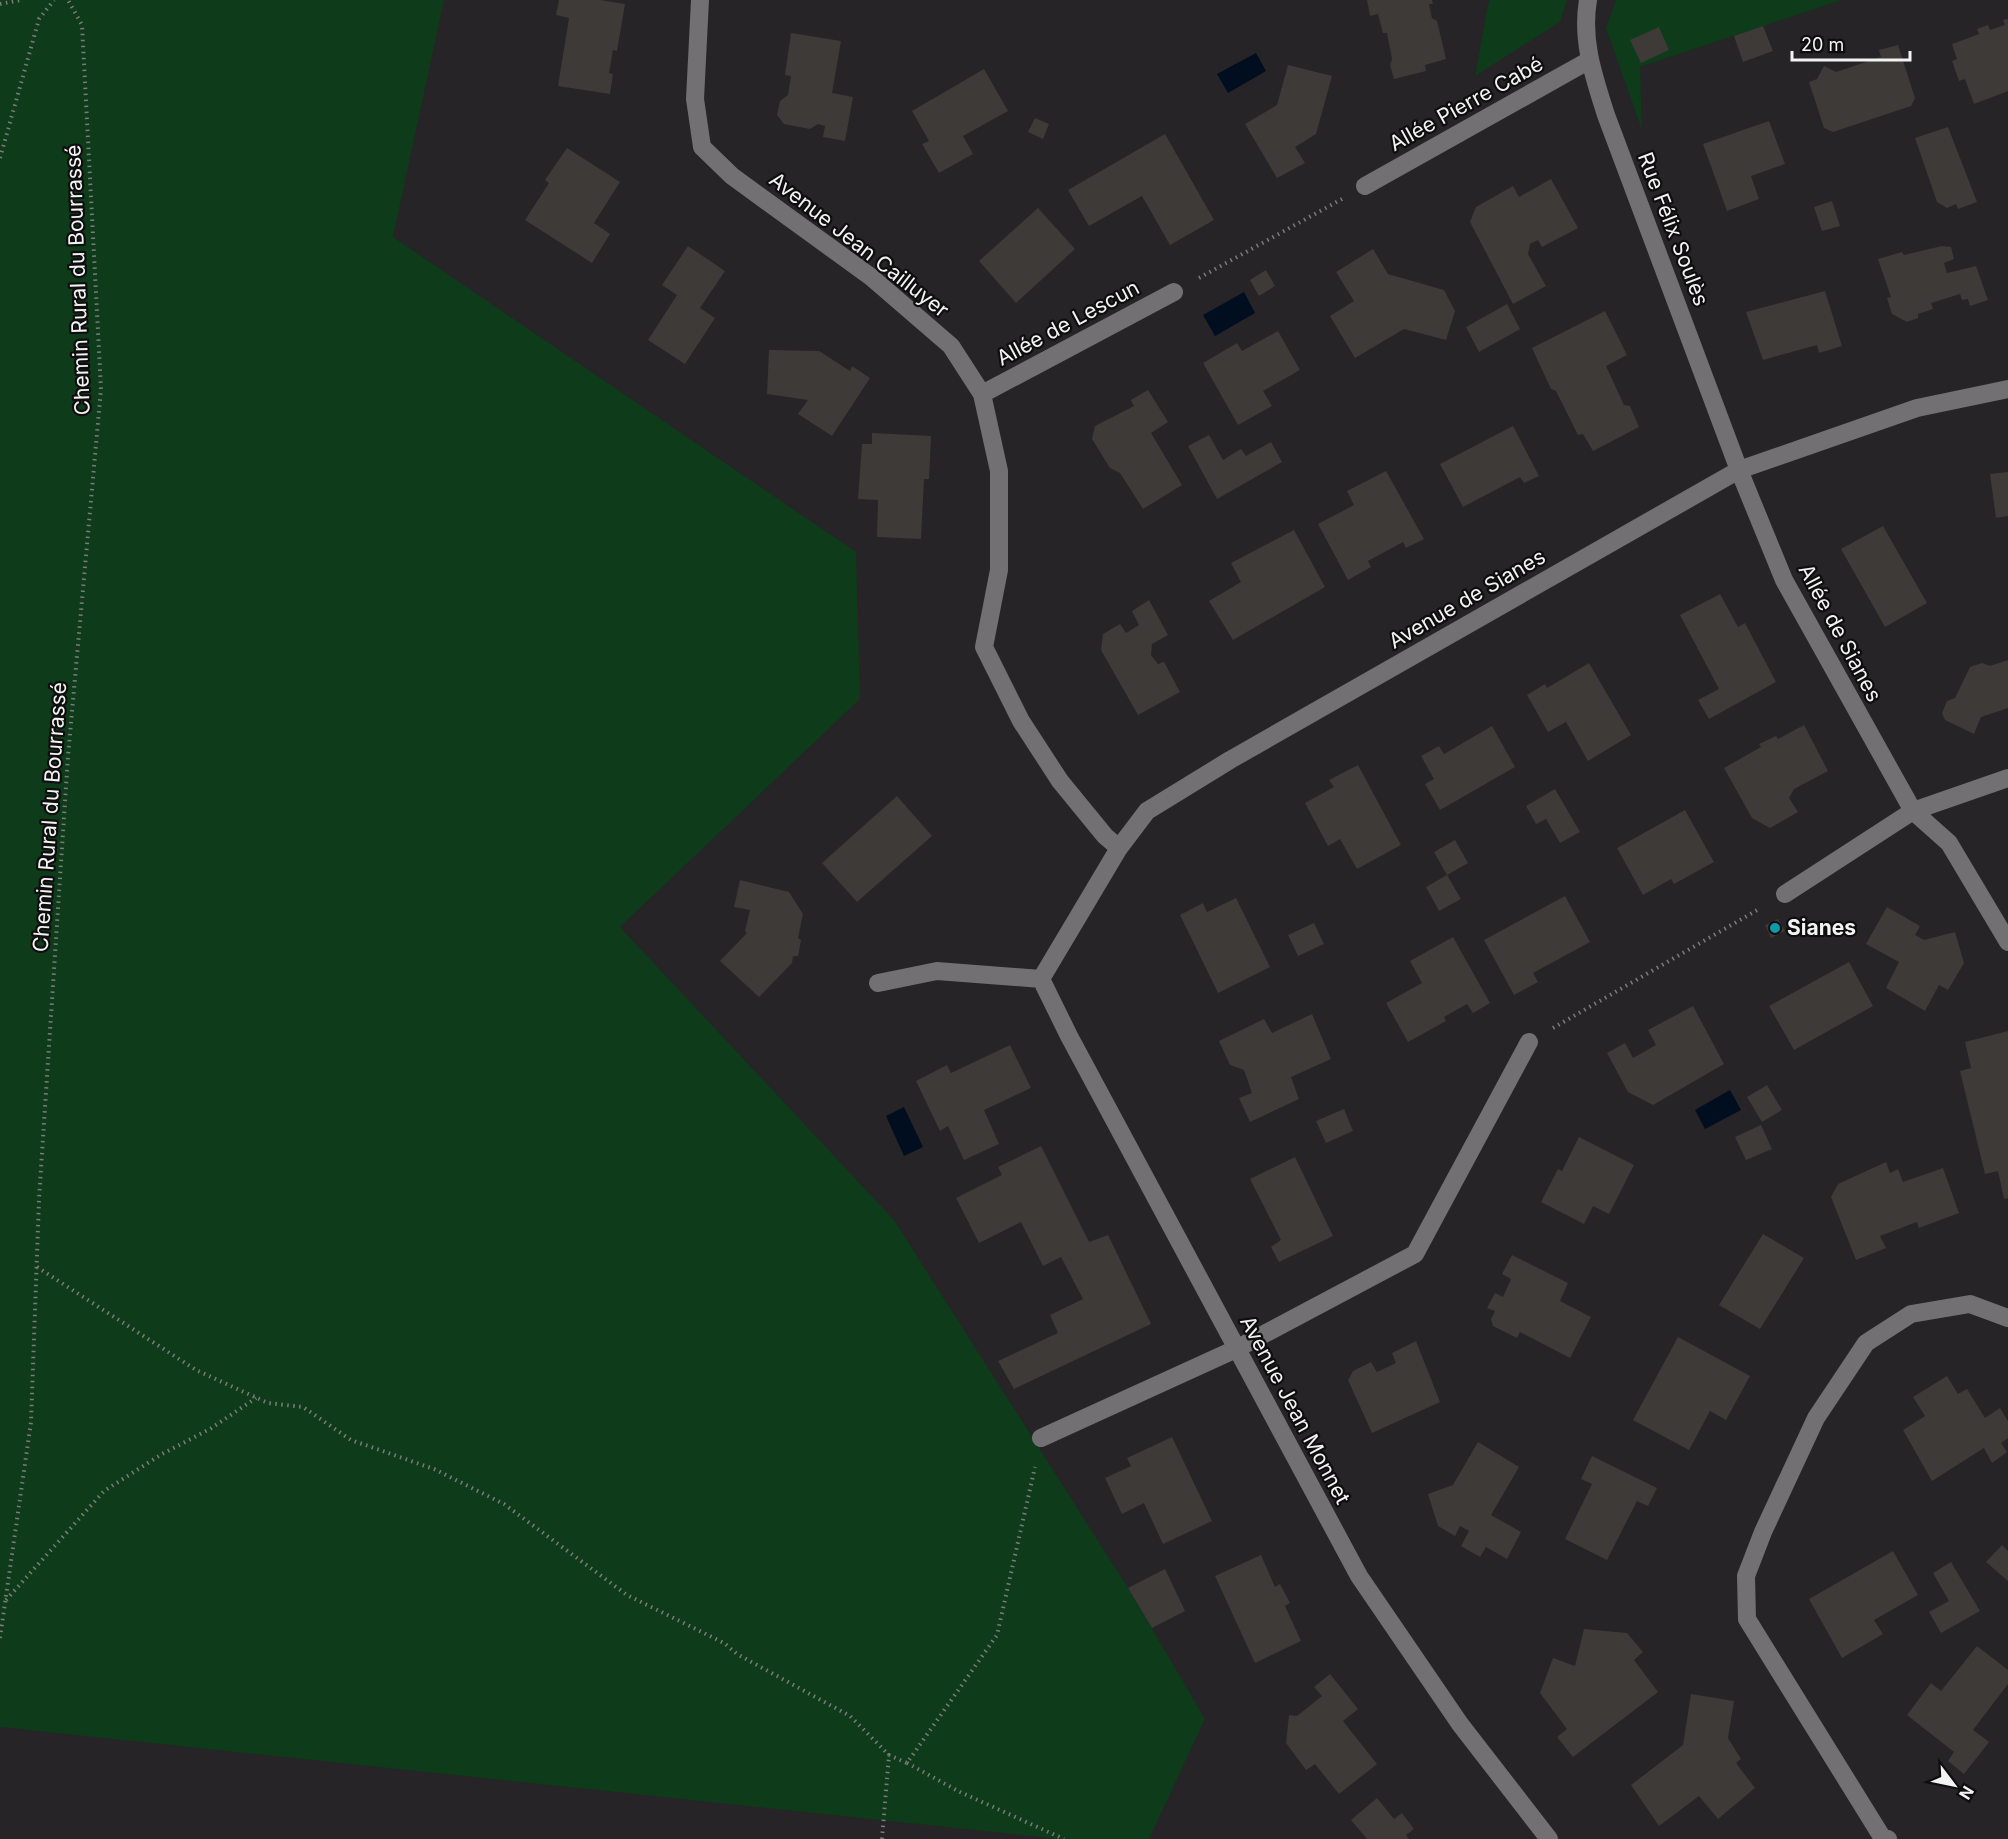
<svg xmlns="http://www.w3.org/2000/svg" width="2008" height="1839" font-family="Inter,sans-serif">
<style>
.green{fill:#0e3b19}
.water{fill:#000e1f}
.building{fill:#3d3a38}
.lines{fill:none;stroke-linecap:round;stroke-linejoin:round}
.path{stroke:#7c7b7c;stroke-width:4;stroke-dasharray:1.5 4.5;stroke-linecap:butt}
.minor{stroke:#727072;stroke-width:18}
.culture-dot{fill:#0f9aa8;stroke:#0f0e0f;stroke-width:2}
.labels{text-anchor:middle;stroke-width:4.5;stroke-linejoin:round;paint-order:stroke}
.street-label{font-size:21px;fill:#f4f3f4;stroke:#0f0e0f}
.poi-label{font-size:21px;font-weight:bold;fill:#f4f3f4;stroke:#0f0e0f;text-anchor:start}
</style>
<rect width="100%" height="100%" fill="#262426"/>
<path class="green" d="M0 0H444L393 237 856 552 860 699 620 927 894 1220 1128 1588 1205 1719 1149 1839H1061L0 1727Z
M1489 0H1567L1560 22 1475 76Z
M1616 0H1842L1640 67 1642 130 1606 28Z"/>
<path class="water" d="M1256 53 1266 71 1228 93 1217 74Z
M1244 292 1255 313 1215 336 1203 315Z
M1730 1090 1741 1110 1705 1129 1695 1110Z
M904 1107 923 1147 904 1156 886 1116Z"/>
<path class="building" d="M559 0H600L625 4 617 51 613 50 609 73 613 74 610 94 558 86 569 18 556 15Z
M1367 0H1432L1433 4H1429L1432 18 1437 21 1446 59 1425 65 1426 71 1394 79 1390 65 1392 59 1387 33H1383L1378 14 1370 16Z
M2008 19V91L1974 104 1965 79 1959 81 1952 61 1957 59 1952 44 1979 34 1977 29 1988 25 1990 30 2005 25 2003 20Z
M1763 26 1773 51 1743 62 1734 36Z
M1659 27 1669 50 1641 63 1630 40Z
M791 33 841 41 832 93 853 97 845 141 823 137 825 126 818 124 810 129 784 124 777 115 780 101 788 95 791 76 785 75Z
M1898 45 1915 98 1911 106 1833 132 1824 128 1809 82 1817 79 1824 66 1836 72 1881 57 1879 50Z
M1288 65 1332 76 1316 134 1295 147 1305 163 1277 178 1245 124 1277 105Z
M984 69 1008 111 963 136 973 154 939 173 922 144 929 141 912 111Z
M1035 118 1049 124 1043 139 1028 132Z
M1769 121 1785 164 1751 176 1759 199 1727 211 1703 144Z
M1948 127 1977 202 1958 209 1956 204 1947 208 1937 202 1915 138Z
M1165 134 1214 220 1170 245 1142 196 1089 226 1068 190Z
M567 148 620 182 594 223 610 234 592 263 525 220 549 183 545 180Z
M1551 179 1578 228 1542 247 1538 240 1530 244 1528 254 1546 286 1513 304 1470 222 1476 207 1513 186 1519 197Z
M1832 201 1840 226 1822 231 1814 207Z
M1038 208 1075 249 1016 303 979 261Z
M688 246 725 271 700 308 715 318 685 364 648 340 677 295 662 285Z
M1942 246 1951 247 1954 259 1944 263 1947 273 1976 266 1988 300 1970 306 1968 299 1962 300 1960 294 1931 303 1933 309 1918 314V318L1907 322 1892 314 1887 298 1891 297 1878 259 1902 252 1904 255Z
M1373 249 1388 274 1444 290 1455 311 1446 340 1404 329 1355 358 1330 316 1354 301 1336 272Z
M1266 270 1275 286 1259 296 1250 280Z
M1825 291 1842 346 1819 353 1817 345 1763 360 1746 312Z
M1507 304 1520 329 1479 352 1466 327Z
M1605 311 1627 355 1606 366 1624 405 1630 406 1639 427 1593 451 1583 434 1578 435 1556 391 1551 389 1532 348Z
M1278 331 1300 370 1263 391 1272 406 1238 425 1203 363 1237 343 1242 351Z
M769 350 819 351 850 371 852 366 870 378 832 436 798 414 808 400 767 394Z
M1148 390 1168 422 1151 433 1182 485 1143 509 1120 473 1110 468 1092 439 1095 426 1134 406 1131 400Z
M1513 426 1539 476 1524 483 1520 477 1463 507 1440 464Z
M872 433 931 436 929 479H924L921 539 877 537 878 500 858 499 862 444H872Z
M1209 435 1223 460 1241 449 1246 456 1271 442 1282 462 1217 499 1188 446Z
M1386 471 1424 539 1406 548 1403 542 1368 561 1371 567 1348 580 1318 524 1354 505 1347 491Z
M2008 472V516L1996 518 1990 474Z
M1883 526 1927 603 1885 627 1841 549Z
M1294 530 1325 587 1233 640 1209 601 1241 582 1231 563Z
M1720 594 1738 627 1745 623 1776 682 1709 719 1698 700 1719 689 1680 615Z
M1149 600 1168 635 1152 644 1151 655 1158 664 1164 662 1180 692 1138 715 1101 650 1103 634 1120 624 1126 633 1139 625 1132 611Z
M2008 660V708L1981 717 1974 734 1945 720 1942 713 1947 701 1955 698 1970 667 1982 663 1990 666Z
M1589 663 1631 735 1588 761 1566 722 1548 732 1527 695 1545 684 1547 688Z
M1804 725 1828 771 1794 789 1789 798 1798 812 1770 828 1752 818 1724 768 1761 747 1759 744 1776 736 1778 739Z
M1492 726 1515 767 1440 810 1425 784 1434 779 1421 756 1439 746 1444 754Z
M1358 765 1401 845 1357 869 1340 839 1328 846 1305 803 1334 787 1329 780Z
M1555 789 1580 832 1560 843 1546 819 1536 824 1526 806Z
M897 796 932 836 857 902 822 863Z
M1685 810 1714 862 1674 884 1671 879 1643 895 1617 848Z
M1455 840 1468 863 1447 875 1434 852Z
M1447 875 1461 899 1439 911 1426 887Z
M740 880 789 892 803 914 798 938 801 940 798 956H793L792 963 759 997 720 961 747 933 745 931 750 910 734 907Z
M1565 896 1590 942 1533 973 1538 982 1514 995 1484 940Z
M1236 898 1270 967 1218 993 1180 915 1203 903 1207 912Z
M1887 907 1920 926 1915 935 1924 940 1955 932 1964 963 1948 990 1939 985 1925 1011 1886 988 1899 962 1866 944Z
M1778 919 1785 931 1771 938 1765 925Z
M1314 923 1324 944 1298 956 1288 935Z
M1453 937 1490 1003 1473 1013 1467 1004 1444 1017 1446 1021 1408 1042 1386 1003 1422 983 1410 961Z
M1849 962 1873 1006 1794 1050 1769 1006Z
M1693 1006 1724 1064 1653 1105 1628 1092 1607 1053 1625 1043 1633 1058 1656 1045 1648 1030Z
M1312 1014 1331 1059 1291 1077 1299 1099 1250 1122 1239 1098 1252 1093 1244 1070 1230 1065 1219 1041 1264 1019 1272 1033Z
M2008 1031V1198L2004 1199 1998 1171 1985 1174 1960 1071 1971 1068 1965 1042Z
M1010 1045 1031 1088 984 1110 999 1144 964 1160 948 1126 940 1131 916 1081 947 1065 951 1073Z
M1767 1085 1782 1110 1762 1122 1747 1097Z
M1344 1109 1353 1131 1326 1143 1316 1121Z
M1761 1125 1772 1149 1746 1160 1735 1137Z
M1579 1137 1634 1165 1609 1214 1593 1206 1584 1224 1541 1202 1558 1169 1562 1171Z
M1041 1146 1089 1242 1108 1235 1151 1324 1014 1389 998 1361 1058 1333 1050 1315 1083 1299 1061 1257 1043 1266 1021 1222 979 1243 956 1198 1002 1175 998 1167Z
M1295 1157 1333 1236 1279 1262 1271 1247 1281 1240 1250 1179Z
M1886 1162 1890 1173 1898 1169 1903 1182 1943 1168 1959 1213 1919 1228 1917 1222 1880 1236 1886 1248 1856 1260 1831 1197 1838 1184Z
M1763 1234 1804 1258 1760 1329 1719 1305Z
M1512 1255 1568 1283 1560 1301 1591 1317 1570 1358 1520 1332 1517 1338 1493 1326 1491 1319 1495 1311 1487 1308 1495 1293 1503 1297 1511 1279 1502 1274Z
M1678 1337 1750 1376 1726 1420 1710 1411 1689 1450 1633 1420Z
M1416 1341 1440 1402 1372 1433 1348 1380 1353 1371 1371 1362 1377 1372 1396 1363 1392 1353Z
M1947 1376 1958 1394 1967 1389 1985 1418 2000 1408 2008 1421V1438L2001 1443 2007 1452 1992 1463 1984 1448 1932 1481 1903 1430 1925 1416 1913 1397Z
M1172 1437 1212 1521 1163 1544 1144 1503 1122 1514 1105 1478 1131 1466 1127 1458Z
M1478 1442 1519 1467 1491 1515 1521 1532 1507 1559 1486 1547 1480 1557 1461 1546 1469 1531 1460 1526 1455 1536 1438 1526 1428 1494 1453 1485Z
M1592 1456 1657 1488 1648 1506 1637 1501 1607 1560 1565 1539 1592 1484 1581 1479Z
M2002 1545 2008 1551V1581L1986 1562Z
M1893 1551 1918 1595 1874 1620 1883 1634 1842 1658 1809 1599Z
M1261 1555 1275 1587 1280 1584 1290 1603 1285 1606 1301 1641 1255 1663 1215 1576Z
M1951 1562 1980 1611 1941 1633 1929 1612 1949 1601 1933 1573Z
M1165 1569 1185 1611 1152 1628 1128 1588Z
M1584 1629 1627 1633 1643 1652 1634 1660 1658 1692 1573 1757 1557 1737 1567 1729 1540 1693 1553 1658 1575 1666Z
M1977 1646 2008 1670V1684L1973 1730 1989 1742 1964 1774 1948 1761 1954 1752 1907 1715 1931 1683 1941 1691Z
M1330 1674 1358 1709 1343 1721 1377 1764 1339 1794 1315 1764 1306 1770 1286 1743 1289 1715 1297 1716 1322 1696 1314 1687Z
M1691 1694 1734 1701 1728 1738 1741 1759 1736 1763 1755 1788 1718 1819 1699 1796 1659 1826 1631 1785 1683 1745Z
M1377 1798 1394 1819 1402 1813 1414 1829 1406 1835 1409 1839H1367L1351 1820Z"/>
<g class="lines">
<path class="path" d="M0 4 21 0
M0 158 39 19 54 0
M1199 278 1342 199
M1553 1028 1759 909
M37 1267 196 1370 268 1403 303 1407 351 1440 434 1469 504 1504 627 1595 724 1643 737 1654 850 1716 889 1755
M6 1600 104 1491 162 1454 210 1429 256 1398
M0 1638 31 1422 39 1199 68 756 101 389 82 25 68 0
M907 1763 960 1792 1064 1839
M882 1839 889 1755 907 1763 997 1635 1035 1467"/>
<path class="minor" d="M700 0 695 99 702 147 732 176 871 277 951 346 982 394 999 471V570L984 647 1021 721 1060 781 1105 836 1119 848
M1588 0C1581 41 1594 77 1606 115L1739 470 1784 580 1913 811 1949 843 2008 942
M1365 186 1588 61
M982 394 1174 292
M1785 894 1913 811 2008 778
M1041 979 1119 848 1147 811 1230 760 1739 470 1917 408 2008 389
M1041 979 1069 1036 1359 1576 1460 1724 1549 1839
M878 983 937 971 1041 979
M1041 1438 1236 1349 1415 1254 1529 1042
M1888 1839 1882 1837 1747 1619 1746 1576 1763 1532 1816 1418 1866 1343 1911 1314 1970 1304 2008 1318"/>
</g>
<circle class="culture-dot" cx="1775" cy="928" r="6"/>
<g class="labels">
<g class="street-label">
<text transform="translate(1466 104) rotate(-29)" y="7">Allée Pierre Cabé</text>
<text transform="translate(1673 229) rotate(69)" y="7">Rue Félix Soulès</text>
<text transform="translate(859 245) rotate(38)" y="7">Avenue Jean Cailluyer</text>
<text transform="translate(78 280) rotate(-92)" y="7">Chemin Rural du Bourrassé</text>
<text transform="translate(1068 323) rotate(-28)" y="7">Allée de Lescun</text>
<text transform="translate(1467 599) rotate(-30)" y="7">Avenue de Sianes</text>
<text transform="translate(1840 633) rotate(62)" y="7">Allée de Sianes</text>
<text transform="translate(50 817) rotate(-86)" y="7">Chemin Rural du Bourrassé</text>
<text transform="translate(1295 1410) rotate(62)" y="7">Avenue Jean Monnet</text>
</g>
<g class="poi-label">
<text x="1787" y="935">Sianes</text>
</g>
</g>
<g transform="translate(1954 1785) rotate(122)" stroke="#0f0e0f" stroke-width="4.5" paint-order="stroke">
<path d="M0-4.5L10 22L0 15L-10 22Z" fill="#f4f3f4"/>
<text y="-9" font-size="16" font-weight="bold" text-anchor="middle" fill="#f4f3f4">N</text>
</g>
<path d="M1792 51v9h118v-9" fill="none" stroke="#f4f3f4" stroke-width="3"/>
<text x="1801" y="51" font-size="18" fill="#f4f3f4" stroke="#0f0e0f" stroke-width="4.5" paint-order="stroke">20 m</text>
</svg>
